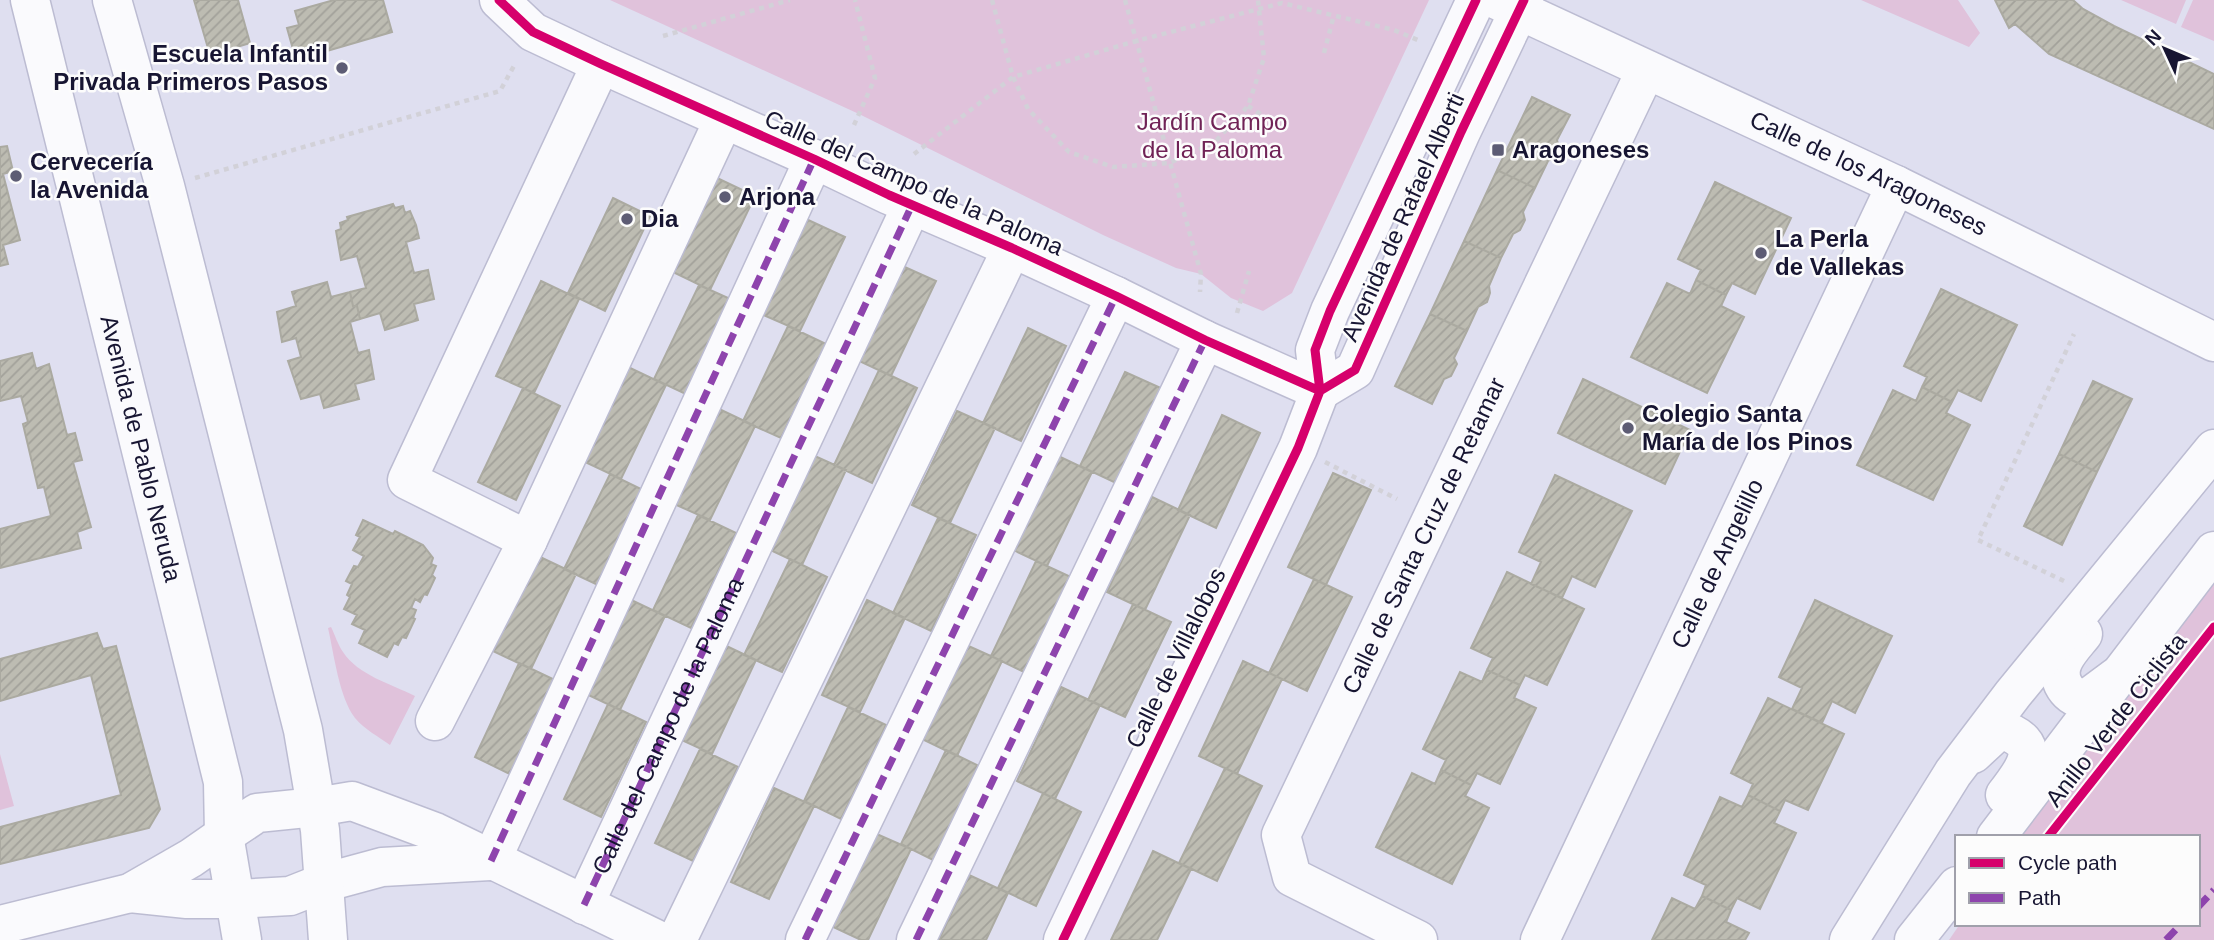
<svg xmlns="http://www.w3.org/2000/svg" width="2214" height="940" font-family="Helvetica,sans-serif">
<style>
.green{fill:#e0c2db}
.building{fill:url(#building-hatch);stroke:#abaaa1;stroke-width:2}
.lines{fill:none;stroke-linecap:round;stroke-linejoin:round}
.minor-casing{stroke:#bcbcd2;stroke-width:41}
.major-casing{stroke:#bcbcd2;stroke-width:41}
.path{stroke:#d2d1d8;stroke-width:4.5;stroke-dasharray:5 5;stroke-linecap:butt}
.minor{stroke:#fafafd;stroke-width:38}
.major{stroke:#fafafd;stroke-width:38}
.quiet{stroke:#8e44ad;stroke-width:7;stroke-dasharray:14 7;stroke-linecap:butt}
.cycleway-casing{stroke:#fcfcfc;stroke-width:13}
.cycleway{stroke:#d6006c;stroke-width:9}
.poi-dot{fill:#5d5c74;stroke:#fcfcfc;stroke-width:2.5}
.labels{text-anchor:middle;stroke-width:5;stroke-linejoin:round;paint-order:stroke}
.poi-label{font-size:24px;font-weight:bold;fill:#171532;stroke:#fcfcfc;text-anchor:start}
.park-label{font-size:24px;fill:#702256;stroke:#fcfcfc}
.street-label{font-size:24px;fill:#171532;stroke:#fcfcfc}
</style>
<defs>
<pattern id="building-hatch" width="6" height="6" patternUnits="userSpaceOnUse" patternTransform="scale(1.75)"><rect width="6" height="6" fill="#bdbcb2"/><path d="M-1 1l2-2M0 6l6-6M5 7l2-2" fill="none" stroke="#a2a19a"/></pattern>
</defs>
<rect width="100%" height="100%" fill="#dfdff0"/>
<path class="green" d="M610 0H1429L1292 293 1263 311 1231 298 1201 274 1176 268 1103 235 859 114Z
M1861 0H1958L1980 33 1969 47Z
M2121 0H2186L2176 24Z
M2193 0H2214V41L2181 27Z
M2214 571V940H1949L1960 924H2198V837H2021L2085 745Z
M331 627C335 635 338 645 343 652 358 675 391 684 415 696L390 745C379 737 364 729 355 718 339 697 334 654 328 628Z
M0 754 14 806 0 810Z"/>
<path class="building" d="M194 0H238L250 43 210 55Z
M334 0H383L392 32 296 60 287 28 299 25 295 11Z
M1995 0H2073L2083 9 2114 26 2214 74V129L2049 54 2015 24 2009 28Z
M1532 97 1570 115 1557 140 1559 148 1555 157 1548 161 1535 188 1497 170Z
M7 146 13 171 3 174 20 240 3 245 8 264 0 266V147Z
M1497 170 1535 188 1523 212 1525 220 1520 230 1513 234 1501 258 1464 241Z
M717 178 755 196 710 290 673 272Z
M1715 182 1791 218 1755 294 1732 283 1726 295 1696 280 1701 270 1678 259Z
M613 198 650 216 605 311 568 293Z
M393 204 395 208 403 206 405 213 410 211 416 225 419 238 406 242 414 273 428 270 434 299 414 304 418 320 385 330 380 313 360 319 357 306H353L350 292 366 288 357 256 341 260 336 231 341 229 340 223 348 220 347 217Z
M806 219 845 237 800 331 761 314Z
M1464 241 1501 258 1489 286 1490 293 1487 302 1478 307 1467 331 1430 314Z
M898 264 936 281 891 376 853 358Z
M1696 280 1726 295 1721 306 1744 317 1707 393 1631 357 1667 283 1690 294Z
M541 281 579 299 534 393 496 376Z
M327 282 331 297 350 292 353 306H357L360 319 350 322 358 353 369 350 374 379 355 384 359 399 324 408 320 394 301 399 288 361 301 357 296 338 282 342 277 312 296 306 292 292Z
M699 285 737 302 692 397 654 379Z
M1941 289 2017 325 1981 401 1958 390 1952 402 1922 387 1927 377 1904 366Z
M1430 314 1467 331 1454 358 1457 364 1451 376 1444 379 1432 404 1395 386Z
M788 326 826 344 781 438 743 421Z
M1028 328 1066 346 1021 441 983 423Z
M32 353 36 369 49 364 67 435 75 433 82 460 73 462 91 527 77 532 81 548 0 568V529L51 516 44 487 38 488 23 424 28 422 21 396 0 401V361Z
M628 367 666 385 621 479 583 461Z
M879 370 917 388 872 483 834 465Z
M1125 372 1163 389 1118 484 1080 466Z
M1583 379 1690 430 1665 484 1558 433Z
M2093 381 2132 399 2097 472 2059 454Z
M1922 387 1952 402 1946 413 1970 425 1933 500 1857 465 1893 390 1916 401Z
M523 388 560 406 516 500 478 482Z
M717 408 755 426 710 520 672 503Z
M957 411 995 428 950 523 912 505Z
M1222 415 1260 433 1216 528 1178 510Z
M808 453 846 470 802 565 764 547Z
M1054 454 1092 472 1047 566 1009 548Z
M2059 454 2097 472 2062 545 2024 526Z
M1333 473 1371 490 1326 585 1288 567Z
M610 474 647 492 602 587 564 569Z
M1555 475 1632 511 1595 587 1572 576 1562 598 1531 584 1541 562 1519 552Z
M1152 497 1190 515 1145 610 1107 592Z
M698 515 736 533 691 628 653 610Z
M938 518 976 535 931 631 893 613Z
M363 520 393 534 395 531 423 545 433 558 431 564 436 566 432 575 435 578 427 595 424 594 420 602 415 599 411 608 416 610 413 618 415 619 406 638 402 637 398 645 394 643 387 657 359 643 365 630 352 624 357 615 344 609 350 597 347 595 352 584 346 581 354 566 358 567 364 556 353 550 360 537 356 535Z
M538 556 576 574 531 669 493 651Z
M790 559 827 577 782 672 744 655Z
M1036 561 1073 578 1028 674 991 656Z
M1507 572 1584 609 1547 685 1525 675 1520 685 1487 670 1493 658 1471 648Z
M1314 579 1352 597 1307 691 1269 673Z
M627 598 665 616 620 710 582 692Z
M867 600 905 618 860 712 822 695Z
M1815 600 1892 636 1855 713 1832 701 1822 723 1792 709 1802 688 1779 677Z
M1133 604 1171 622 1125 717 1088 700Z
M97 633 103 649 116 646 160 809 149 828 0 864V827L121 795 91 675 0 701V659Z
M718 642 756 660 712 754 673 736Z
M964 644 1002 661 957 756 920 738Z
M1243 661 1282 679 1237 774 1199 756Z
M519 663 557 681 512 775 475 757Z
M1487 670 1520 685 1514 698 1536 708 1500 784 1477 773 1471 785 1441 770 1446 760 1423 749 1460 672 1482 682Z
M1061 687 1100 705 1055 799 1017 781Z
M1768 698 1844 734 1808 810 1785 800 1780 811 1748 795 1753 784 1731 773Z
M608 704 646 722 601 817 564 799Z
M848 707 886 725 841 819 804 801Z
M700 749 738 767 693 861 655 843Z
M946 750 983 768 939 863 901 844Z
M1225 768 1262 786 1217 881 1179 863Z
M1441 770 1471 785 1465 796 1489 808 1452 884 1376 847 1412 773 1435 784Z
M774 788 814 806 769 899 731 882Z
M1043 793 1081 812 1036 906 998 888Z
M1748 795 1780 811 1774 823 1796 833 1760 909 1737 898 1731 910 1702 896 1706 885 1684 875 1720 797 1742 807Z
M872 832 911 849 868 940H861L829 925Z
M1153 851 1191 869 1157 940H1111Z
M969 875 1008 893 986 940H939Z
M1702 896 1731 910 1726 922 1749 933 1745 940H1652L1672 898 1695 909Z"/>
<g class="lines">
<defs>
<g id="minor">
<path d="M499 0 533 32 601 64 814 159 889 195 1012 248 1116 296 1205 340 1320 391"/>
<path id="s1" d="M1497 0 1896 185 2214 342"/>
<path d="M1320 391 1355 370 1461 132 1524 0"/>
<path d="M528 540 407 480 601 64"/>
<path d="M2083 634C2072 648 2054 664 2063 684 2068 694 2075 698 2085 700L2116 677"/>
<path d="M435 721 528 540 724 119"/>
<path d="M1973 754 2000 729C2045 743 2026 768 2005 795"/>
<path d="M316 807 352 801 435 832 658 940"/>
<path d="M1996 837 2214 551"/>
<path d="M491 861 814 159"/>
<path d="M323 883 382 867 490 861"/>
<path d="M130 893 187 899H237"/>
<path d="M584 905 912 205"/>
<path d="M0 925 130 893 191 858 224 835"/>
<path d="M677 940 1012 248"/>
<path d="M805 940 1116 296"/>
<path d="M916 940 1205 340"/>
<path d="M1063 940 1298 448 1320 391 1315 350 1330 311 1476 0"/>
<path id="s2" d="M1418 940 1292 877 1281 835 1646 70"/>
<path id="s3" d="M1540 940 1896 185"/>
<path d="M1849 940 1953 773 2013 694 2214 449"/>
<path d="M1914 940 1957 886"/>
</g>
<g id="major">
<path id="s4" d="M30 0 223 782 224 835 242 940"/>
<path d="M112 0 165 186 303 730 320 830 328 940"/>
<path d="M224 835 257 813 316 807"/>
<path d="M237 899 290 896 323 883"/>
</g>
</defs>
<use href="#minor" class="minor-casing"/>
<use href="#major" class="major-casing"/>
<path class="path" d="M992 0 1013 77 1028 109 1069 152 1113 167 1169 163 1214 143 1248 106 1264 58 1258 0
M1125 0 1201 274 1200 292
M663 36 790 0
M1324 53 1334 15
M1248 106 1274 123
M854 125 875 78 855 0
M914 154 1013 77 1136 41 1282 3 1394 30 1420 41
M195 178 500 91 515 64
M1237 313 1249 271
M1325 462 1397 499
M2064 581 1978 540 2074 334"/>
<use href="#minor" class="minor"/>
<use href="#major" class="major"/>
<g class="quiet">
<path d="M491 861 814 159"/>
<path id="s5" d="M584 905 912 205"/>
<path d="M2198 907 2214 890"/>
<path d="M805 940 1116 296"/>
<path d="M916 940 1205 340"/>
<path d="M2166 940 2181 924"/>
</g>
<defs>
<path id="cycleway" d="M499 0 533 32 601 64 814 159 889 195 1012 248 1116 296 1205 340 1320 391
M1320 391 1355 370 1461 132 1524 0
M2048 837 2214 627
M1063 940 1298 448 1320 391 1315 350 1330 311 1476 0"/>
</defs>
<use href="#cycleway" class="cycleway-casing"/>
<use href="#cycleway" class="cycleway"/>
</g>
<g class="poi-dot">
<circle cx="342" cy="68" r="7"/>
<rect x="1491" y="143" width="14" height="14" rx="3.5"/>
<circle cx="16" cy="176" r="7"/>
<circle cx="725" cy="197" r="7"/>
<circle cx="627" cy="219" r="7"/>
<circle cx="1761" cy="253" r="7"/>
<circle cx="1628" cy="428" r="7"/>
</g>
<g class="labels">
<g class="poi-label">
<text x="328" y="62" text-anchor="end">Escuela Infantil<tspan x="328" dy="28">Privada Primeros Pasos</tspan></text>
<text x="1512" y="158">Aragoneses</text>
<text x="30" y="170">Cervecería<tspan x="30" dy="28">la Avenida</tspan></text>
<text x="739" y="205">Arjona</text>
<text x="641" y="227">Dia</text>
<text x="1775" y="247">La Perla<tspan x="1775" dy="28">de Vallekas</tspan></text>
<text x="1642" y="422">Colegio Santa<tspan x="1642" dy="28">María de los Pinos</tspan></text>
</g>
<g class="park-label">
<text x="1212" y="130">Jardín Campo<tspan x="1212" dy="28">de la Paloma</tspan></text>
</g>
<g class="street-label">
<text dy="8" stroke="none"><textPath href="#s1" startOffset="410">Calle de los Aragoneses</textPath></text>
<text transform="translate(914 183) rotate(24)" y="8">Calle del Campo de la Paloma</text>
<text transform="translate(1403 217) rotate(-66)" y="8">Avenida de Rafael Alberti</text>
<text dy="8" stroke="none"><textPath href="#s4" startOffset="462">Avenida de Pablo Neruda</textPath></text>
<text dy="8" stroke="none"><textPath href="#s2" startOffset="516">Calle de Santa Cruz de Retamar</textPath></text>
<text dy="8" stroke="none"><textPath href="#s3" startOffset="416">Calle de Angelillo</textPath></text>
<text transform="translate(1176 658) rotate(-64)" y="8">Calle de Villalobos</text>
<text transform="translate(2116 720) rotate(-52)" y="8">Anillo Verde Ciclista</text>
<text dy="8" stroke="none"><textPath href="#s5" startOffset="198">Calle del Campo de la Paloma</textPath></text>
</g>
</g>
<rect x="1955" y="835" width="245" height="91" fill="#fcfcfc" stroke="#a0a0ab" stroke-width="2"/>
<rect x="1969" y="858" width="35" height="10" fill="#d6006c" stroke="#a0a0ab" stroke-width="2"/>
<text x="2018" y="870" font-size="21" fill="#171532">Cycle path</text>
<rect x="1969" y="893" width="35" height="10" fill="#8e44ad" stroke="#a0a0ab" stroke-width="2"/>
<text x="2018" y="905" font-size="21" fill="#171532">Path</text>
<g transform="translate(2165 49) rotate(314)" stroke="#fcfcfc" stroke-width="5" paint-order="stroke">
<path d="M0-5L12 26L0 18L-12 26Z" fill="#171532"/>
<text y="-10" font-size="19" font-weight="bold" text-anchor="middle" fill="#171532">N</text>
</g>
</svg>
